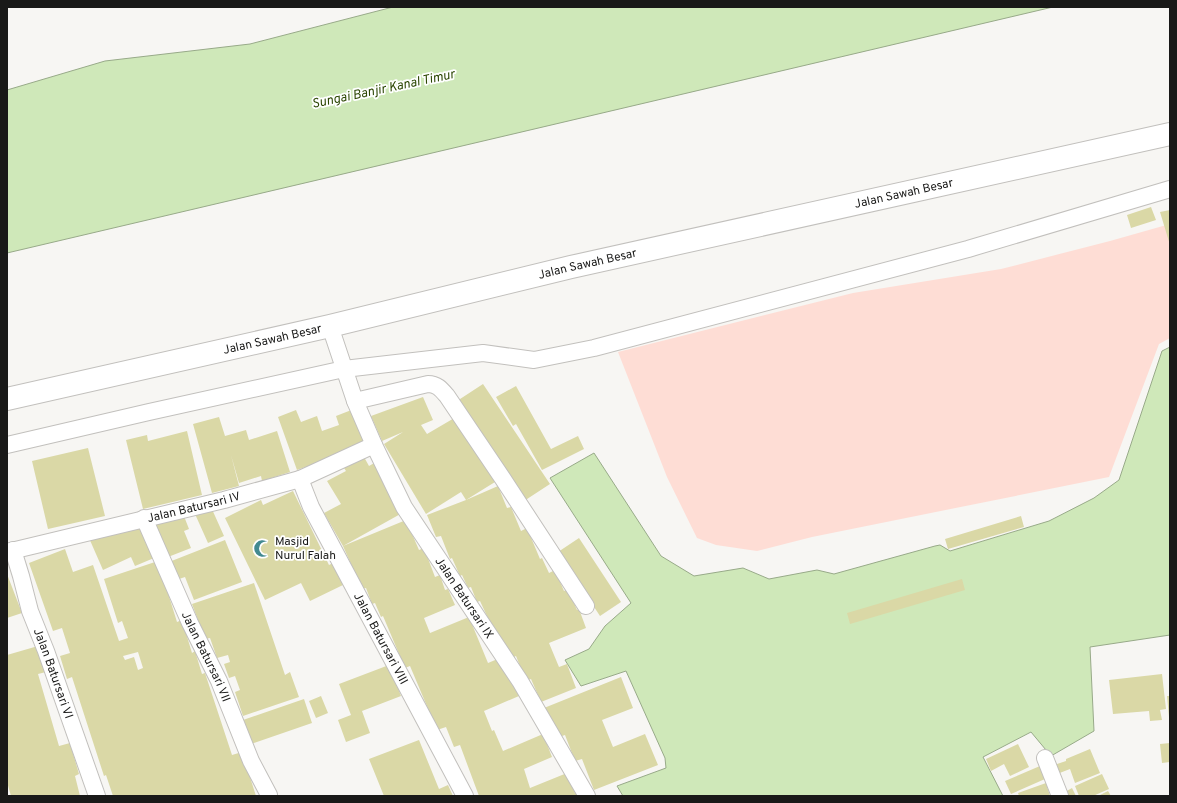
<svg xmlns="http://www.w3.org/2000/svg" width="1177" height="803" font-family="Overpass,sans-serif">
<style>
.green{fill:#feddd5}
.water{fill:#cfe8b9;stroke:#98aa89}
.building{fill:#dad8a6;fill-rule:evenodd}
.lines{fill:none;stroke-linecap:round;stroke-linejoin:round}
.street-casing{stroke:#c2c0bd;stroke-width:18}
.secondary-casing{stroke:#c2c0bd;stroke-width:24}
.street{stroke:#fff;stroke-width:16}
.secondary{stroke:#fff;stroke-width:22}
.labels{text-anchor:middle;stroke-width:3.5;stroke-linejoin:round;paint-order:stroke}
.street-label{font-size:12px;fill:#191918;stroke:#fff}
.poi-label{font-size:12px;fill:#191918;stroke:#fff;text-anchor:start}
.water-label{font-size:13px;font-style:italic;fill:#2a4500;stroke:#fff}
</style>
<rect width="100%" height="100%" fill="#f7f6f3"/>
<path class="green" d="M1170 224V338L1159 344 1109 477 812 537 757 551 716 545 697 538 667 477 618 352 853 293 1001 269 1110 241Z"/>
<path class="water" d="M393 7H1053L7 253V90L105 61 250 44Z
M1170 347V635L1090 647 1094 731 1051 756 1031 732 983 757 1003 796H623L617 786 666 768 665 758 626 671 581 686 565 660 589 649 605 626 631 603 550 478 594 453 661 556 694 576 743 568 769 579 817 570 834 574 935 546 940 545 950 551 1049 521 1094 498 1119 480 1162 351Z"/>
<path class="building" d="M1151 207 1156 220 1131 228 1127 215Z
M1170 210V245L1160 212Z
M483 384 550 484 524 501 457 401Z
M516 386 551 449 578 436 584 449 542 470 516 424 513 426 496 397Z
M423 397 433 420 421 425 427 434 456 417 495 482 466 500 461 492 426 514 384 444 403 432 382 441 371 416Z
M354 409 367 445 297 470 278 417 296 410 301 422 317 416 322 431 339 425 336 416Z
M219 417 225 436 246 430 249 440 277 431 290 472 262 481 261 476 239 483 231 455 239 486 212 493 193 424Z
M187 431 202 495 143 509 126 440 147 435 148 441Z
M88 448 105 516 48 529 32 461Z
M364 457 369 466 376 462 404 512 343 546 324 513 341 504 327 481 346 471 344 468Z
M498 486 507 508 511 507 521 531 527 528 540 559 542 558 549 573 555 570 564 591 568 589 577 610 579 609 586 628 549 643 559 667 567 664 576 688 541 702 531 679 526 681 516 656 510 659 503 641 499 642 480 601 477 602 471 587 468 588 462 575 460 576 452 558 450 559 441 536 436 537 427 515 466 500Z
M293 491 329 565 333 563 343 585 310 601 301 583 265 600 225 518 261 500 263 505Z
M211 507 224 536 208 543 195 514Z
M182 511 189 529 184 531 191 548 168 557 154 522Z
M1021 516 1024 527 948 549 945 539Z
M406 520 419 550 424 548 435 577 440 575 445 590 448 589 455 605 424 618 430 633 469 617 488 663 500 658 510 674 519 696 484 711 492 731 494 730 503 751 543 734 552 757 524 769 530 788 567 773 575 793 578 792 580 796H479L460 745 454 747 446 727 437 730 410 666 405 668 383 616 381 617 375 603 372 604 366 588 362 589 343 546Z
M139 524 154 558 135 566 131 557 103 570 89 538Z
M579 538 621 602 600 616 558 552Z
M225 540 242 582 194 600 185 577 176 580 169 562Z
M65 549 73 572 93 565 119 641 128 638 122 621 118 623 104 579 158 561 177 622 182 620 192 653 195 651 202 674 205 673 232 755 242 752 256 796H113L106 775 104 776 72 677 67 679 60 656 70 653 62 628 53 631 29 563ZM138 652 143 668 138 670 134 657 125 660 123 656Z
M7 574 22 613 7 618Z
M962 579 965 590 850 624 847 613Z
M254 583 285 675 290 672 299 697 243 716 235 692 240 690 235 676 229 678 224 664 230 662 228 655 217 658 210 638 205 639 192 604Z
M38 646 46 672 38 674 59 746 70 743 79 774 75 776 80 796H11L7 782V655Z
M389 665 401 696 362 711 370 733 346 742 338 720 351 715 339 684Z
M1162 674 1166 709 1160 710 1162 720 1150 721 1149 711 1113 714 1109 680Z
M621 677 633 708 602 720 613 747 645 734 658 765 594 790 582 759 575 761 565 735 556 738 544 708Z
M321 696 328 713 316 718 309 701Z
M1167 696H1170V717H1169Z
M304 699 312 723 251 744 243 720Z
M419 740 439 789 448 785 453 796H384L369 759Z
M1170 743V762L1162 763 1160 744Z
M1018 744 1029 767 1010 776 1004 764 991 771 986 759Z
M1090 749 1100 773 1075 783 1070 769 1057 774 1054 765 1066 761V759Z
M1040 766 1045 779 1011 794 1005 781Z
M1102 774 1109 789 1093 796H1079L1075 786Z
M1046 783 1050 796H1019L1018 793Z
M1072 788 1076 796H1067L1065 792Z
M1108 791 1111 796H1098Z"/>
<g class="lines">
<defs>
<g id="street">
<path id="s1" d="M330 326 355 401 374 445 404 507 520 681 587 796"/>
<path d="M355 401 428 384C437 384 441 389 447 396L503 479 586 606"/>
<path d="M7 445 149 412 344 369 483 353 534 360 594 348 968 249 1170 189"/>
<path id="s2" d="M300 479 311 507 465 796"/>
<path id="s3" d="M144 518 190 623 219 681 251 761 269 795"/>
<path id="s4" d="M13 550 21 576 30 611 46 651 97 796"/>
<path id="s5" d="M7 552 224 500 300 479 374 445"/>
<path d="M1045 758 1060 796"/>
</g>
<g id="secondary">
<path id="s6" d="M7 399 330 326 571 267 1170 134"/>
</g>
</defs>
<use href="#street" class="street-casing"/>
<use href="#secondary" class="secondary-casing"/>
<use href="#street" class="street"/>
<use href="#secondary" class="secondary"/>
</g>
<defs>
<symbol id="mosque-bare" viewBox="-9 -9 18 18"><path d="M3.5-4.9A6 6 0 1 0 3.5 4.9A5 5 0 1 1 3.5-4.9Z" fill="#428990" stroke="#fff" stroke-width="2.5" paint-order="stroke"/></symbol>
</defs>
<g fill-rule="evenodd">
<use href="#mosque-bare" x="250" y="536" width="25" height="25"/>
</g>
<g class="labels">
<g class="street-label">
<text dy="4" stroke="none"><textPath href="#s6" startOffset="920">Jalan Sawah Besar</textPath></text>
<text dy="4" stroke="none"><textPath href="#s6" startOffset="596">Jalan Sawah Besar</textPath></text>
<text dy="4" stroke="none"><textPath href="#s6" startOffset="272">Jalan Sawah Besar</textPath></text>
<text dy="4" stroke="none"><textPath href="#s5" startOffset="192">Jalan Batursari IV</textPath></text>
<text dy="4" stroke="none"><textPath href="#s1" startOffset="305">Jalan Batursari IX</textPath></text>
<text dy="4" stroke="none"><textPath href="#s2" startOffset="179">Jalan Batursari VIII</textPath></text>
<text dy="4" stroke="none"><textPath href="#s3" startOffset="152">Jalan Batursari VII</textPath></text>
<text dy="4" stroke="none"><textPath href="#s4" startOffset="130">Jalan Batursari VI</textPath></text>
</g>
<g class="poi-label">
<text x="275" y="545">Masjid<tspan x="275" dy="14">Nurul Falah</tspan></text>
</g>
<g class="water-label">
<text transform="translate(383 88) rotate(-12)" y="5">Sungai Banjir Kanal Timur</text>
</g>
</g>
<rect width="1177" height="803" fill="none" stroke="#191918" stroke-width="16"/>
</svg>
